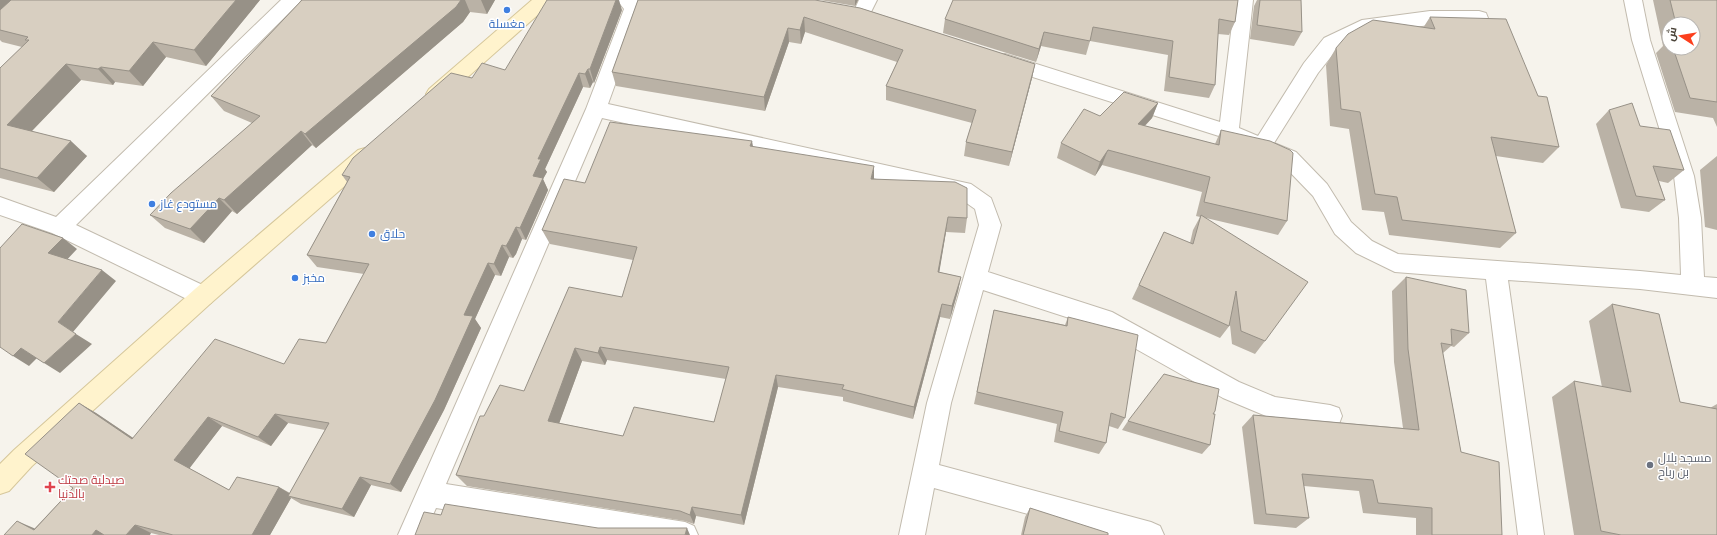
<svg xmlns="http://www.w3.org/2000/svg" width="1717" height="535" font-family="'PT Sans Narrow',Cairo,sans-serif">
<style>
.lines{fill:none;stroke-linecap:round;stroke-linejoin:round}
.street-casing{stroke:#c2bbae;stroke-width:2}
.secondary-casing{stroke:#d6c79b;stroke-width:2}
.street{fill:#fff;fill-rule:evenodd}
.secondary{fill:#fff3cd;fill-rule:evenodd}
.wall{fill:#bab2a6;fill-rule:evenodd}
.shaded-wall{fill:#979187}
.building{fill:#d8cfc1;stroke:#979187;fill-rule:evenodd}
.shop-dot{fill:#3f7fe0;stroke:#fff;stroke-width:1.5}
.worship-dot{fill:#6b7280;stroke:#fff;stroke-width:1.5}
.health-dot{fill:#e0444e;stroke:#fff;stroke-width:1.5}
.labels{text-anchor:middle;stroke-width:3;stroke-linejoin:round;paint-order:stroke}
.shop-label{font-size:12px;fill:#366cbe;stroke:#fff;text-anchor:start}
.worship-label{font-size:12px;fill:#5b616d;stroke:#fff;text-anchor:start}
.health-label{font-size:12px;fill:#be3a42;stroke:#fff;text-anchor:start}
</style>
<rect width="100%" height="100%" fill="#f6f3ec"/>
<g class="lines">
<defs>
<path id="street" d="M281 0H301L298 4 76 225 211 289 214 296 211 303 203 306 195 303 52 233 0 215V197L56 217Z
M617 0H638L643 7 608 104 971 184 991 198 1001 225 988 272 1112 312 1239 382 1275 397 1330 405 1339 408 1342 416 1339 424 1330 427 1274 419 1266 416 1223 398 1097 327 983 290 951 403 939 465 1151 522 1160 526 1164 535H1104L934 488 925 535H899L927 403 979 225 975 209 958 197 602 118 446 484 685 522 694 526 698 535H605L436 508 424 535H398L586 109 624 9Z
M859 0H877L867 20 861 21 855 20 852 15Z
M1235 0H1253L1239 128 1258 136 1304 63 1324 38 1362 20 1430 11H1479L1486 13 1488 18 1486 23 1479 25H1430L1366 33 1338 48 1318 73 1274 143 1296 152 1327 184 1351 222 1372 241 1398 254 1640 271 1681 275 1679 218 1674 176 1632 40 1624 0H1642L1650 40 1694 176 1701 218 1704 277 1717 278V298L1640 289 1508 280 1544 535H1518L1486 279 1395 272 1356 253 1335 234 1313 196 1282 164 1222 137 998 66 995 61 998 56 1005 54 1220 122Z"/>
<path id="secondary" d="M532 0H553L550 4 443 99 436 101 429 99 426 94 429 89Z
M365 148 372 150 375 156 372 162 211 303 32 466 9 491 0 494V464L14 450 195 289 358 150Z"/>
</defs>
<use href="#street" class="street-casing"/>
<use href="#secondary" class="secondary-casing"/>
<use href="#street" class="street"/>
<use href="#secondary" class="secondary"/>
</g>
<path class="wall" d="M260 0 206 66 166 57 143 86 115 82 113 85 81 80 32 131 87 156 54 192 0 178V68L22 47 2 42 0 40V30Z
M302 0H495L487 14 470 12 463 22 316 148 312 145 237 214 232 211 204 243 165 228 150 215 252 123 224 111 211 96Z
M638 0 860 8 1035 64 1032 78 1009 166 964 156 966 142 972 123 886 100V86L897 62 805 32 801 44 789 42 765 111 616 86 612 72Z
M820 0H858L855 6Z
M1238 0 1235 22 1229 35 1218 34 1215 85 1209 98 1164 91 1168 55 1090 41 1086 55 1041 46 1036 62 943 33 945 19Z
M1257 0H1301L1302 32 1294 46 1250 39 1254 6Z
M1653 0H1717V127L1713 118 1675 112 1656 53 1663 46ZM1669 24H1693V48H1669Z
M622 10 594 83 593 82 590 88 583 87 545 169 547 172 543 179 548 190 526 240 522 239 516 254 513 258 509 257 501 276 495 275 475 319 481 328 444 410 401 492 371 485 354 517 301 504 291 498 270 535H159L151 533 35 528 73 488 79 403 96 413 133 438 284 364 326 343 364 274 317 267 307 255 347 182 342 175 472 78 505 70ZM288 423 325 430 290 493 279 487 229 490 189 468 222 426 271 446Z
M1430 17 1559 147 1543 163 1496 156 1516 233 1500 248 1389 235 1384 212 1362 210 1349 129 1330 126 1326 65 1336 48 1423 28Z
M1158 103 1152 118 1145 126 1215 144 1221 130 1287 221 1278 235 1206 218 1265 341 1255 354 1232 344 1230 325 1220 338 1132 299 1164 232 1190 243 1193 230 1200 217 1196 216 1202 192 1102 165 1095 176 1057 158 1061 143 1100 116Z
M1609 110 1640 126 1684 170 1668 183 1659 181 1665 200 1649 212 1621 208 1596 124Z
M753 147 874 179 967 218 965 233 946 232 939 272 961 277 958 291 950 319 940 317 913 419 843 401V397L778 387 744 525 696 516 694 524 685 521 467 486 456 475 484 416 524 391 622 297 633 260 550 244 542 230 585 183ZM607 360 726 379 714 422 623 436 559 423 582 361 605 365Z
M1717 156V230L1705 227 1700 170Z
M1406 277 1469 333 1454 347 1451 346 1443 353 1461 452 1502 535H1416V518L1363 513 1359 491 1304 486 1309 518 1296 528 1254 524 1242 427 1253 415 1403 428 1394 362 1392 291Z
M1612 304 1680 402 1710 408 1717 404V535H1574L1552 397 1574 381 1602 387 1589 321Z
M994 310 1065 325 1068 317 1125 418 1118 429 1109 426 1106 443 1099 454 1054 442 1057 424 974 404Z
M1213 414 1210 445 1202 454 1122 430 1128 421Z
M1030 508 1108 535H1021L1025 517Z"/>
<path class="shaded-wall" d="M0 0H17L0 13Z
M236 0H260L206 66 194 50Z
M461 0H465L470 12 463 22 316 148 305 134Z
M481 0H495L487 14Z
M616 0H619L622 10 594 83 590 69Z
M855 0H858L855 6Z
M804 17 805 32 801 44 800 30Z
M788 28 789 42 765 111 764 97Z
M1044 32 1041 46 1036 62 1039 49Z
M153 42 166 57 143 86 129 71Z
M66 64 81 80 24 139 7 125Z
M1035 64 1032 78 1009 166 1012 152Z
M101 67 115 82 113 85 98 69Z
M588 69 593 82 590 88 585 74Z
M579 73 583 87 545 169 547 172 543 179 548 190 526 240 520 228 538 159Z
M1158 103 1152 118 1132 139 1138 124Z
M301 131 312 145 237 214 224 200Z
M71 141 87 156 54 192 37 178Z
M752 141 755 157 750 146Z
M1108 150 1102 165 1095 176 1100 162Z
M874 166V182L871 179Z
M219 198 232 211 204 243 190 229Z
M948 217 946 232 937 286 938 272Z
M516 227 522 239 516 254 513 258 506 246Z
M63 238 77 249 63 264 48 253Z
M502 245 509 257 501 276 494 264Z
M488 263 495 275 475 319 481 328 444 410 401 492 390 484 464 315Z
M102 270 116 281 73 332 58 322Z
M961 277 958 291 950 319 952 306Z
M942 304 940 317 913 419 914 407Z
M76 334 92 344 60 373 44 363Z
M600 347 607 360 605 365 598 353Z
M21 348 37 358 29 366 13 356Z
M575 348 582 361 556 432 548 421Z
M776 375 778 387 744 525 741 515Z
M79 403 96 413 148 448 132 439Z
M275 414 288 423 271 446 258 437Z
M208 417 222 426 189 469 174 460Z
M360 477 371 485 354 517 342 509Z
M279 487 292 495 288 496 291 498 270 535H252Z
M692 507 696 516 694 524 690 515Z
M17 521 36 529 34 530Z
M135 525 151 533 150 535H126Z
M687 528 690 535H685Z
M96 530 107 535H92Z"/>
<path class="building" d="M11 0H236L194 50 153 42 129 71 101 67 98 69 66 64 7 125 71 141 37 178 0 168V68L29 40H25L28 37 0 30V10Z
M302 0H461L456 7 305 134 301 131 224 200 219 198 190 229 150 215 171 193 260 116 211 96Z
M547 0H616L590 69H588L585 74 579 73 538 159H541L533 176 543 178 520 228 516 227 509 241 506 246 502 245 494 264 488 263 464 315 473 316 435 400 390 484 360 477 342 509 288 496 329 423 275 414 258 437 208 417 174 460 229 490 237 477 279 487 252 535H173L135 525 126 535H104L96 530 92 535H4L17 521 34 530 73 488 25 454 79 403 132 439 215 339 284 364 299 339 326 343 369 264 307 255 350 177 342 175 353 158 451 73 472 78 482 63 505 70Z
M638 0H815L860 8 1035 64 1012 152 966 142 976 110 886 86 903 50 804 17 800 30 788 28 764 97 612 72Z
M953 0H1238L1235 22 1219 19 1215 85 1169 77 1173 41 1093 27 1090 41 1044 32 1039 49 945 19Z
M1260 0H1301L1302 32 1257 25Z
M1670 0H1717V102L1690 98 1673 48H1693V24H1676Z
M1430 17 1506 19 1538 96 1547 97 1559 147 1491 137 1516 233 1402 220 1397 197 1375 194 1360 112 1341 109 1336 48 1348 34 1373 20 1435 29Z
M1124 92 1158 103 1138 124 1219 145 1221 130 1270 141 1290 150 1293 153 1287 221 1204 202 1210 177 1108 150 1100 162 1061 143 1084 109 1100 116Z
M1632 103 1640 126 1670 130 1684 170 1653 166 1665 200 1636 196 1609 110Z
M610 122 752 141 750 146 874 166 871 179 955 182 967 188V218L948 217 938 272 961 277 952 306 942 304 914 407 842 389 844 385 776 375 741 515 692 507 690 515 680 511 456 475 480 416H484L500 385 524 391 569 287 622 297 637 247 542 230 564 179 585 183ZM600 347 729 367 714 422 634 407 623 436 548 421 575 348 598 353Z
M1201 215 1308 282 1265 341 1241 331 1236 291 1229 326 1139 285 1164 232 1193 244Z
M22 224 63 238 48 253 102 270 58 322 76 334 44 363 21 348 13 356 0 347V248Z
M1406 277 1466 290 1469 333 1451 329 1452 345 1441 343 1461 452 1499 462 1502 535H1432V508L1378 503 1373 480 1302 474 1309 518 1266 514 1253 415 1419 430 1408 349Z
M1612 304 1659 314 1680 402 1717 409V535H1621L1601 531 1574 381 1631 392Z
M994 310 1067 326 1068 317 1138 335 1125 418 1111 413 1106 443 1059 431 1063 412 977 392Z
M1164 374 1219 389 1215 411 1213 414H1215L1210 445 1128 421Z
M445 504 598 528H687L685 535H415L424 512 441 515Z
M1030 508 1108 533V535H1023Z"/>
<g class="shop-dot">
<circle cx="507" cy="10" r="4"/>
<circle cx="152" cy="204" r="4"/>
<circle cx="372" cy="234" r="4"/>
<circle cx="295" cy="278" r="4"/>
</g>
<circle class="worship-dot" cx="1650" cy="465" r="4"/>
<path class="health-dot" d="M48 481h4v4h4v4h-4v4h-4v-4h-4v-4h4z"/>
<g class="labels">
<g class="shop-label">
<text x="507" y="28" text-anchor="middle">مغسلة</text>
<text x="160" y="208">مستودع غاز</text>
<text x="380" y="238">حلاق</text>
<text x="303" y="282">مخبز</text>
</g>
<g class="worship-label">
<text x="1658" y="462">مسجد بلال<tspan x="1658" dy="14">بن رباح</tspan></text>
</g>
<g class="health-label">
<text x="58" y="484">صيدلية صحتك<tspan x="58" dy="14">بالدنيا</tspan></text>
</g>
</g>
<g transform="translate(1681 36) rotate(282)"><circle r="19" fill="#ffffff" stroke="#b7b4b0"/>
<path d="M0-3L7 15L0 10L-7 15Z" fill="#fc3f1d"/>
<text y="-6" font-size="11" font-weight="bold" text-anchor="middle" fill="#4b4439">ش</text>
</g>
</svg>
